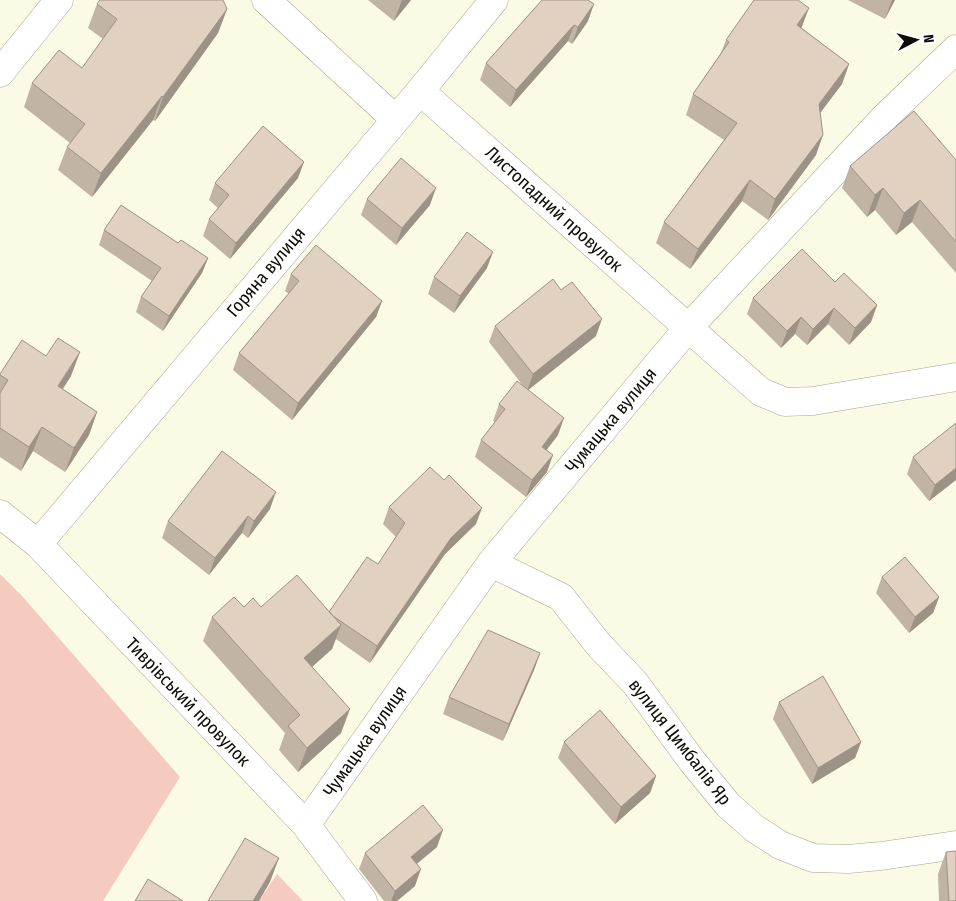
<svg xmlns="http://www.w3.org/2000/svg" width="956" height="901" font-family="'Fira Sans Condensed',sans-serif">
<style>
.green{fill:#f6cbbf}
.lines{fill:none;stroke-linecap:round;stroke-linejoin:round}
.minor-casing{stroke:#a7a692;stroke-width:29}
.minor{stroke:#fff;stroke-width:28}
.wall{fill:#c1b4a5}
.shaded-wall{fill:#9d9286}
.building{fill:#e0d1c0;stroke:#9d9286}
.labels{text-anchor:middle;stroke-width:5;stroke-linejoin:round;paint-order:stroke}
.street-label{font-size:18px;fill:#0d0c06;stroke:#fff}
</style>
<rect width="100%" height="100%" fill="#fbfbe5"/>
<path class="green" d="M0 574 23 597 180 777 103 901H0Z
M277 874 303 901H259Z"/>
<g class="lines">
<defs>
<path id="minor" d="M266 0 395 119
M0 73 59 0
M420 91 761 392 785 402 813 401 956 377
M0 514 38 544 306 825 363 901
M38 544 420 91 494 0
M491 563 561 597 598 644 635 683 692 761 728 805 754 828 780 845 813 858 848 859 881 856 956 845
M306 825 491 563 688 328 885 117 956 49"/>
</defs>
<use href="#minor" class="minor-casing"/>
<use href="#minor" class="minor"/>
</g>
<path class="wall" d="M368 0H411L394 21Z
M542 0 588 21 572 44 568 41 510 107 480 80 486 63Z
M848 0H895L885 19Z
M97 4 227 9 218 33 155 121 153 120 92 197 58 170 67 147 70 143 24 107 32 83 82 68 103 39 88 28Z
M802 28 849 64 842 84 820 113 816 155 768 220 742 201 690 269 656 243 664 222 724 140 686 115 693 94 721 53 726 40Z
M956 160V273L912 222 896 235 875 210 867 217 842 188 850 166Z
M298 178 230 259 203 236 209 219 218 208 209 200 215 183Z
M367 199 430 205 396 245 361 215Z
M104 230 178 243 208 258 202 273 163 331 136 312 141 297 152 281 99 245Z
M487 268 454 313 428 294 434 277Z
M291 274 382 301 376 317 292 420 233 370 239 353 289 294 285 291Z
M835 282 877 305 871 322 849 345 828 324 807 345 795 334 781 348 747 314 753 298Z
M495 326 596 336 528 390 558 435 546 450 547 472 526 497 475 457 481 440 495 422 493 421 499 404 524 387 489 342Z
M46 356 71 376 63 389 97 412 89 435 65 472 33 451 21 471 0 457V374Z
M913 457 956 480 929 501 907 474Z
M389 507 476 524 445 554 370 663 336 639 332 649 312 667 341 733 298 772 279 750 285 733 203 641 212 617 244 607H261L329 612 378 564 396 537 383 524Z
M270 509 248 538 242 533 209 575 162 538 168 521Z
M882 577 939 597 933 613 909 633 876 593Z
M540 653 534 670 503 741 443 714 449 697Z
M779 702 861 742 855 758 812 784 773 719Z
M564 742 656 776 650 793 615 824 558 758Z
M437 847 417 864 415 886 397 901H384L359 869 365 853Z
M946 852 956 901H939L938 874Z"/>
<path class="shaded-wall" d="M402 0H411L394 21Z
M892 0H895L885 19Z
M594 4 588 21 572 44 578 27Z
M809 8 801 29 797 25Z
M227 9 218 33 155 121 163 97Z
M574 25 568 41 510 107 516 90Z
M849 64 842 84 811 125 819 104Z
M162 96 153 120 92 197 101 173Z
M823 135 816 155 768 220 775 199Z
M304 162 298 178 230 259 236 243Z
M750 180 742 201 690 269 698 249Z
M436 188 430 205 396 245 402 228Z
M883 188 875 210 867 217 875 195Z
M920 200 912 222 896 235 904 213Z
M493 252 487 268 454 313 460 296Z
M208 258 202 273 163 331 169 316Z
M382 301 376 317 292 420 298 403Z
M877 305 871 322 849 345 855 328Z
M834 308 828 324 807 345 813 329Z
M801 317 795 334 781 348 787 331Z
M602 319 596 336 527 391 533 374Z
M80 352 71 376 49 409 58 386Z
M97 412 89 435 65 472 74 448Z
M564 418 558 435 536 464 542 447Z
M42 427 33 451 21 471 29 447Z
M553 455 547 472 526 497 532 480Z
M956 468V480L929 501 935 485Z
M276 492 270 509 248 538 254 521Z
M482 508 476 524 445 554 370 663 377 646 451 538Z
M248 516 242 533 209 575 215 558Z
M939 597 933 613 909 633 915 617Z
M341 625 332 649 295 682 304 658Z
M540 653 534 670 503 741 509 724Z
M350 709 341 733 298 772 307 748Z
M861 742 855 758 812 784 818 768Z
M656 776 650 793 615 824 621 807Z
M443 830 437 847 405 873 411 857Z
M279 858 270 882 259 901H253Z
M421 869 415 886 397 901H391L395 891Z"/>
<path class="building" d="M100 0H223L227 9 163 97 162 96 101 173 67 147 85 124 32 83 59 50 82 68 117 19 97 4Z
M542 0H588L594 4 578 27 574 25 516 90 486 63Z
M754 0H798L809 8 797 25 849 64 819 104 823 135 775 199 750 180 698 249 664 222 737 123 693 94 729 42 726 40Z
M914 111 956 160V242L920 200 904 213 883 188 875 195 850 166Z
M263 126 304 162 236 243 209 219 229 195 215 183Z
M401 158 436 188 402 228 367 199Z
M121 205 178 243 181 240 208 258 169 316 141 297 161 268 104 230Z
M467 232 493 252 460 296 434 277Z
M316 245 382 301 298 403 239 353 299 281 291 274Z
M802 249 835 282 844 273 877 305 855 328 834 308 813 329 801 317 787 331 753 298Z
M553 279 561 290 572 282 602 319 533 374 495 326Z
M58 338 80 352 58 386 97 412 74 448 42 427 29 447 0 428V393L8 380 0 375V374L22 340 46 356Z
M517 381 564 418 542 447 553 455 532 480 481 440 505 409 499 404Z
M956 423V468L935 485 913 457Z
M222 451 276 492 254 521 248 516 215 558 168 521Z
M430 467 444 480 449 475 482 508 451 538 377 646 333 616 329 612 367 557 378 564 405 523 389 507Z
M905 557 939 597 915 617 882 577Z
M297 575 341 625 304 658 350 709 307 748 288 726 300 715 212 617 234 597 244 607 253 598 261 607Z
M488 630 540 653 509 724 449 697Z
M823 676 861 742 818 768 779 702Z
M600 710 656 776 621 807 564 742Z
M423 805 443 830 411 857 421 869 395 891 365 853Z
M245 838 279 858 253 901H208Z
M956 851V901H949L946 852Z
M148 879 183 901H135Z"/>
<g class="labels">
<g class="street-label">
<text transform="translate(554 209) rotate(42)" y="6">Листопадний провулок</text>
<text transform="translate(266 272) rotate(-50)" y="6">Горяна вулиця</text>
<text transform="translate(611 420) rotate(-50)" y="6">Чумацька вулиця</text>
<text transform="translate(188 702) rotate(46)" y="6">Тиврівський провулок</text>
<text transform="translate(365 741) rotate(-55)" y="6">Чумацька вулиця</text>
<text transform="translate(680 742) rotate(52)" y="6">вулиця Цимбалів Яр</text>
</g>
</g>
<g transform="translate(916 40) rotate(84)" stroke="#ffffff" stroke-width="4" paint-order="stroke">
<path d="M0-4L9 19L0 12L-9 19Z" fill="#0d0c06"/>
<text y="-8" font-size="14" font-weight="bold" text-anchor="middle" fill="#0d0c06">N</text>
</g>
</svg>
